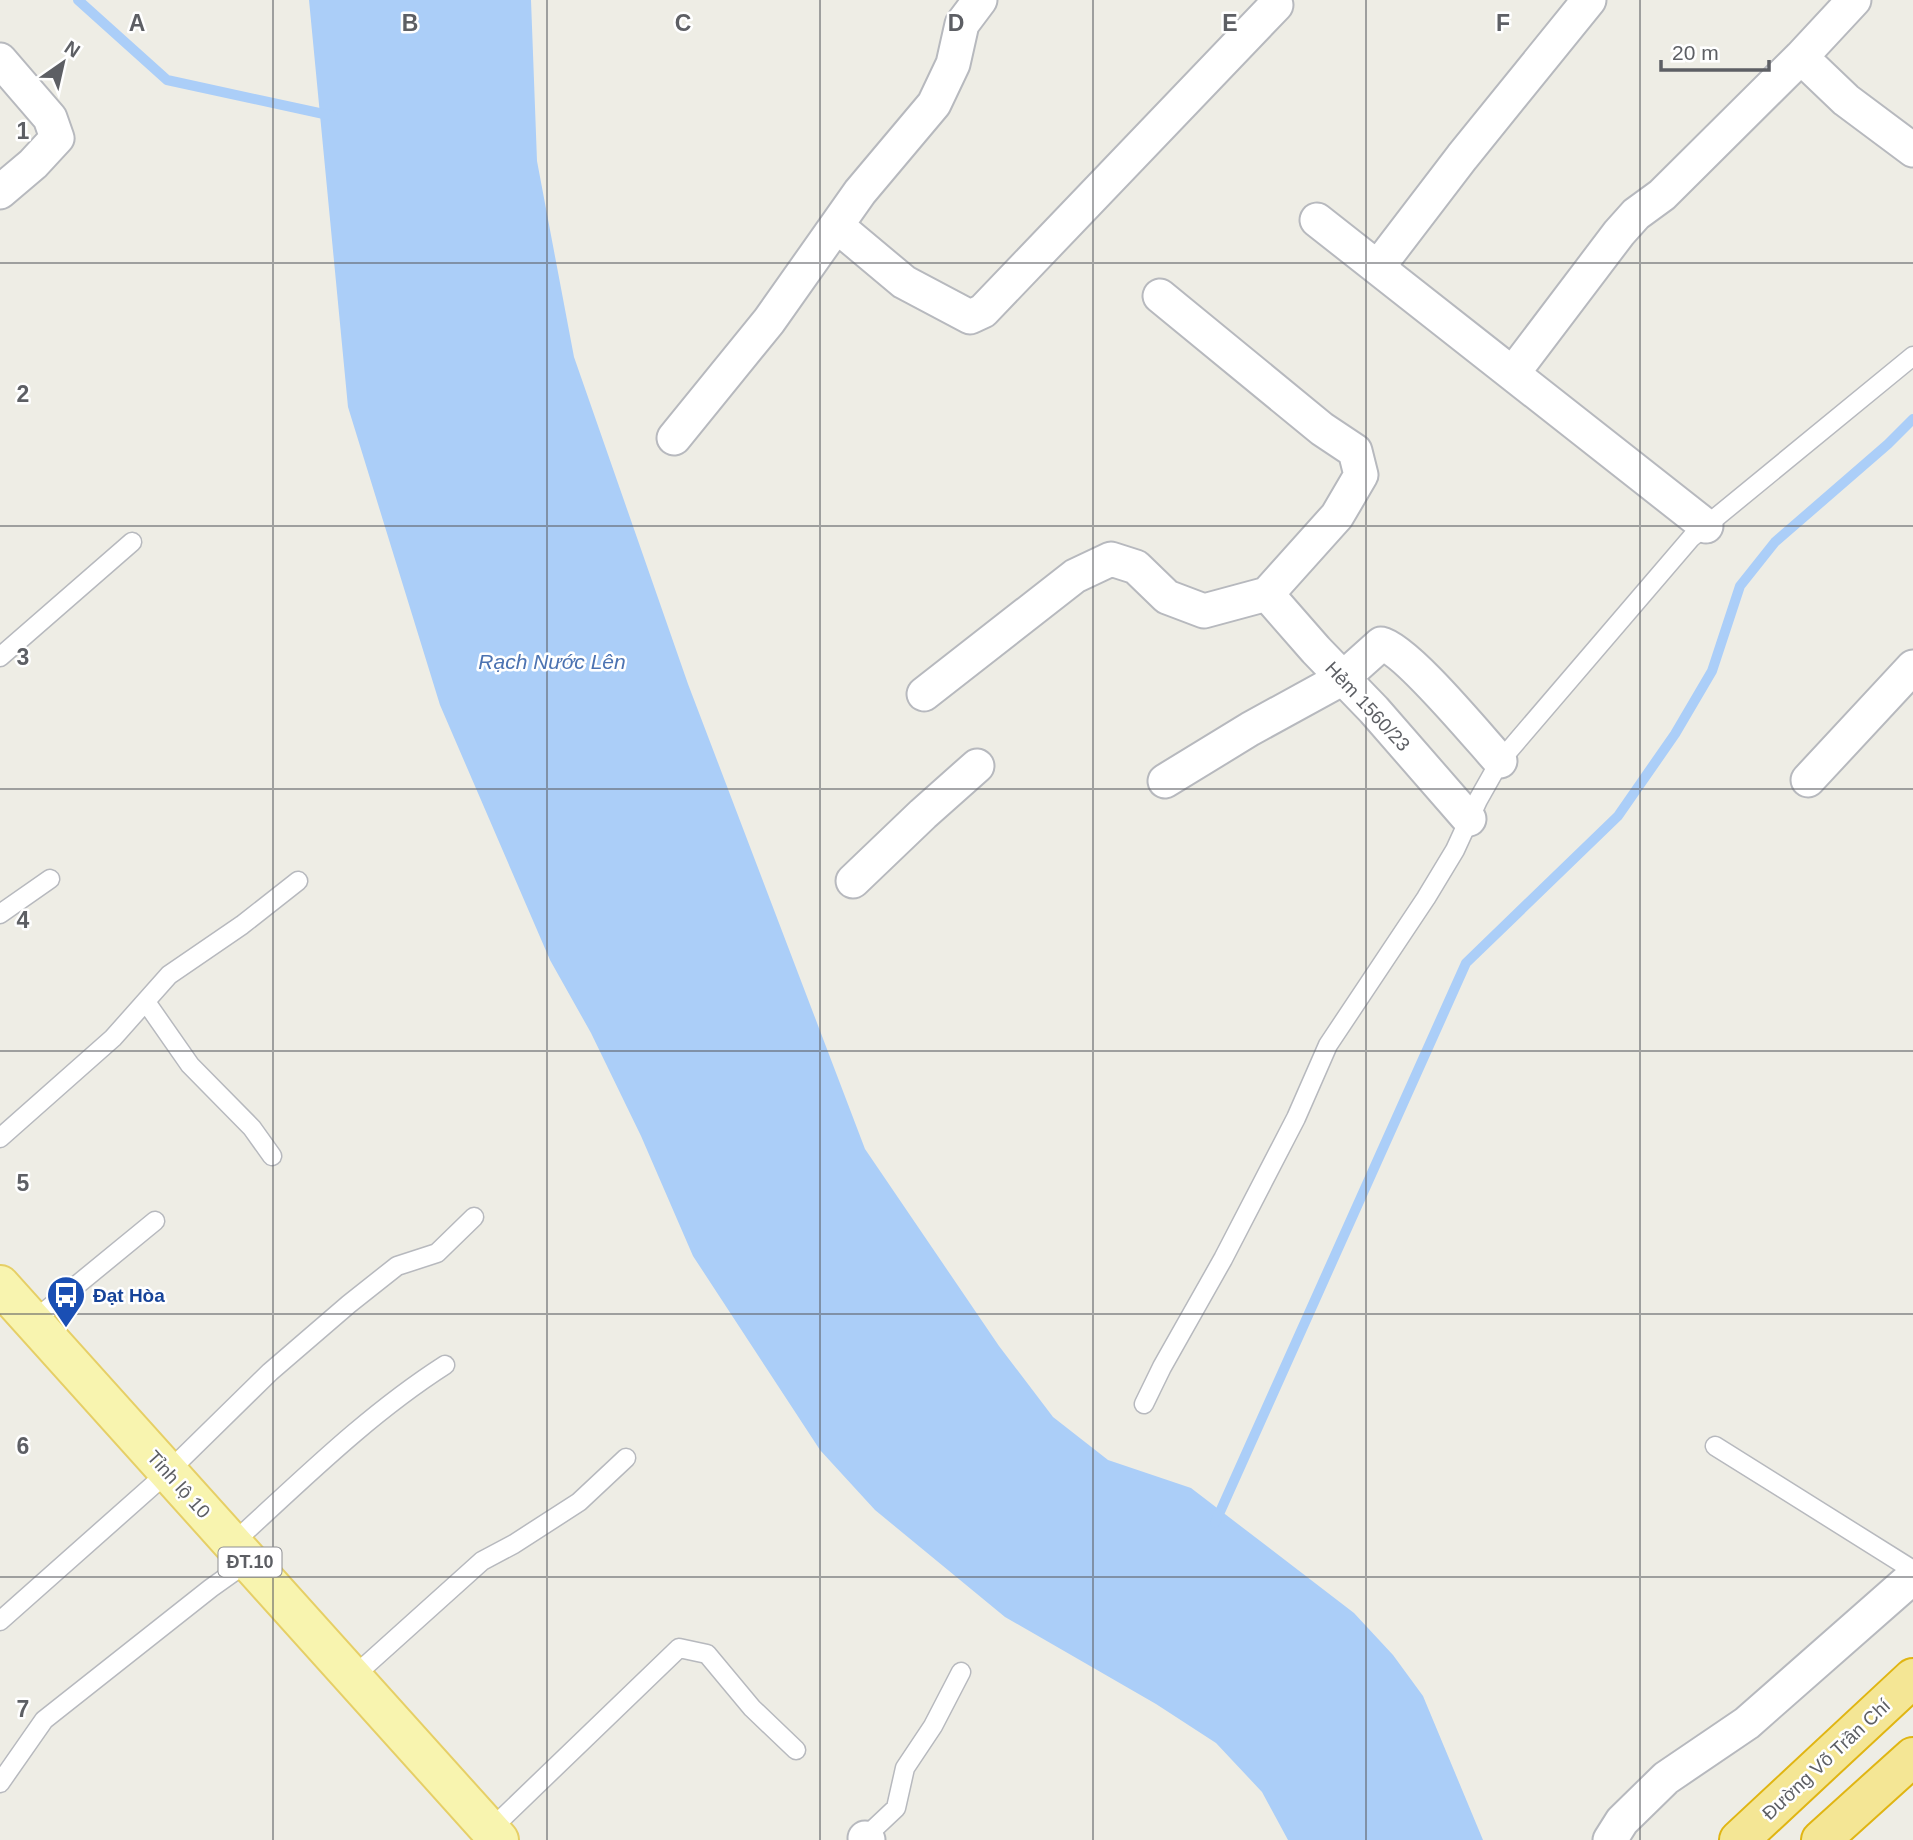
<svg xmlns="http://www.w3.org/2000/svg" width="1913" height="1840" font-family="Helvetica,sans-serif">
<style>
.water{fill:#abcef8}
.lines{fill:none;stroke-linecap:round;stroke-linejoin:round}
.stream{stroke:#abcef8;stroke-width:10}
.lane-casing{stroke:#b7b9be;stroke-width:21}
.street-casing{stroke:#b7b9be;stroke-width:37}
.primary-casing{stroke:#e6cf66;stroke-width:42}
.highway-casing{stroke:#e0b513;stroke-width:42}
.lane{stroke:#fff;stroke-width:18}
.street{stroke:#fff;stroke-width:33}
.primary{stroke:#f8f4af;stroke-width:38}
.highway{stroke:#f4e695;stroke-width:38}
.grid{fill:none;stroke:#5d5f64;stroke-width:2;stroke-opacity:0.55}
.labels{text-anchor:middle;stroke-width:5;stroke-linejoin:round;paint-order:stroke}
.shield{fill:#fff;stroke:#8e8f92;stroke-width:2}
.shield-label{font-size:18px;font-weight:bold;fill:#5d5f64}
.street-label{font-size:19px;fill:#5d5f64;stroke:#fff}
.transit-label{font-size:19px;font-weight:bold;fill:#164399;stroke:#fff;text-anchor:start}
.water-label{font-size:21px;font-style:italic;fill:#4c73b2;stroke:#fff}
.grid-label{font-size:23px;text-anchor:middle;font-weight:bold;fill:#5d5f64;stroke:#fff;stroke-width:5;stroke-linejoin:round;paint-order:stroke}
</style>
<rect width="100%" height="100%" fill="#eeede5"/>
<path class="water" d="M309 0H531L537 161 574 357 688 684 865 1149 999 1346 1053 1417 1108 1460 1191 1488 1354 1613 1393 1655 1423 1696 1483 1840H1288L1262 1792 1216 1743 1156 1704 1005 1617 875 1510 820 1450 693 1256 641 1136 591 1033 550 960 440 705 348 407Z"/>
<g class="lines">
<path class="stream" d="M78 0 167 80 333 116
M1215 1523 1466 963 1618 816 1675 734 1712 671 1740 586 1775 542 1888 444 1913 419"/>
<defs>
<path id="lane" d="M0 657 132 542
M0 914 50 879
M146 1002 190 1065 252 1128 272 1156
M0 1138 113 1038 169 975 242 925 298 881
M33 1321 155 1221
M1144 1404 1162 1367 1223 1259 1296 1118 1328 1045 1426 898 1455 850 1478 800 1500 761 1691 538 1913 356
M1715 1446 1913 1570
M233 1543C301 1481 367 1415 445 1365
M0 1621 168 1472 270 1372 349 1304 397 1266 437 1253 474 1217
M353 1677 482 1561 514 1544 579 1502 626 1458
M0 1783 44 1720 211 1588 249 1561
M490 1830 679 1648 707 1654 752 1708 796 1750
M862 1840 896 1808 905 1768 933 1726 961 1672"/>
<path id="street" d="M1801 57 1846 100 1913 150
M0 60 50 118 57 138 33 164 0 192
M1317 220 1706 526
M837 226 904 282 970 317 983 311 1276 5
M1378 267 1462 157 1589 0
M1513 373 1619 233 1636 214 1662 195 1801 57 1854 0
M674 438 769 321 860 192 934 104 953 64 962 24 980 0
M1267 594 1316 650 1374 710 1469 819
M924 694 1075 576 1111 559 1136 567 1167 597 1204 611 1267 594 1337 516 1361 475 1355 451 1322 429 1160 296
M1808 780 1913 667
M1165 781 1250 729 1343 678 1381 644C1406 649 1479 738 1500 761
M853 881 923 814 977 766
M865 1838 868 1840
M1610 1840 1622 1821 1666 1778 1747 1723 1913 1577"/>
<path id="primary" d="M0 1285 499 1840"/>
<path id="highway" d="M1739 1840 1913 1678
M1821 1840 1913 1757"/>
</defs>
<use href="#lane" class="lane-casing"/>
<use href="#street" class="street-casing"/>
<use href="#primary" class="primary-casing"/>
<use href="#highway" class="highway-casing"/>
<use href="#lane" class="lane"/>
<use href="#street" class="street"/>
<use href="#primary" class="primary"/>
<use href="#highway" class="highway"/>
</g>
<path class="grid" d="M273 0V1840M547 0V1840M820 0V1840M1093 0V1840M1366 0V1840M1640 0V1840M0 263H1913M0 526H1913M0 789H1913M0 1051H1913M0 1314H1913M0 1577H1913"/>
<defs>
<symbol id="bus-pin" viewBox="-11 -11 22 30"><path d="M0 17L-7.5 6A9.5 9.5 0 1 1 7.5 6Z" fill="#1a4fb4" stroke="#fff"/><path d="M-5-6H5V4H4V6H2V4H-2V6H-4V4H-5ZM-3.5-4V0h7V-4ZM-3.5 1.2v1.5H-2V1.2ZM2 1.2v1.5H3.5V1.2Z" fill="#fff"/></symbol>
</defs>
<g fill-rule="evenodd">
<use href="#bus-pin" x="44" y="1273" width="44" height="60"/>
</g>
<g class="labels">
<rect class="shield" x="218.5" y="1547.5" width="63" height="29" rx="5"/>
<g class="shield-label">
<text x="250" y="1568">ĐT.10</text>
</g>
<g class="street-label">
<text transform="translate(1368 706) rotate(47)" y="7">Hẻm 1560/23</text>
<text transform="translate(179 1484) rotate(48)" y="7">Tỉnh lộ 10</text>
<text transform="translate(1826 1759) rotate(-43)" y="7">Đường Võ Trần Chí</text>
</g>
<g class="transit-label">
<text x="93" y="1302">Đạt Hòa</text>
</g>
<g class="water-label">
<text x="552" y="669">Rạch Nước Lên</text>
</g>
</g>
<g class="grid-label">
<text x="137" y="31">A</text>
<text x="410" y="31">B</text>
<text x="683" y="31">C</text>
<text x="956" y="31">D</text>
<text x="1230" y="31">E</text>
<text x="1503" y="31">F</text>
<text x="23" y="139">1</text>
<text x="23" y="402">2</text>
<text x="23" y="665">3</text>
<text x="23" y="928">4</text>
<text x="23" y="1191">5</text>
<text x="23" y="1454">6</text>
<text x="23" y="1717">7</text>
</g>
<g transform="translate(63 63) rotate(34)" stroke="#ffffff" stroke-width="5" paint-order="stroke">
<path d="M0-5L12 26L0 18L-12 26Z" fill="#5d5f64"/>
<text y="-10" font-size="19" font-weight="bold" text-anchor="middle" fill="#5d5f64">N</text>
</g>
<path d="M1661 60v10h108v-10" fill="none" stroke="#5d5f64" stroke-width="3.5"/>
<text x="1672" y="60" font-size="21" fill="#5d5f64" stroke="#ffffff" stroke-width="5" paint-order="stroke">20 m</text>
</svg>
